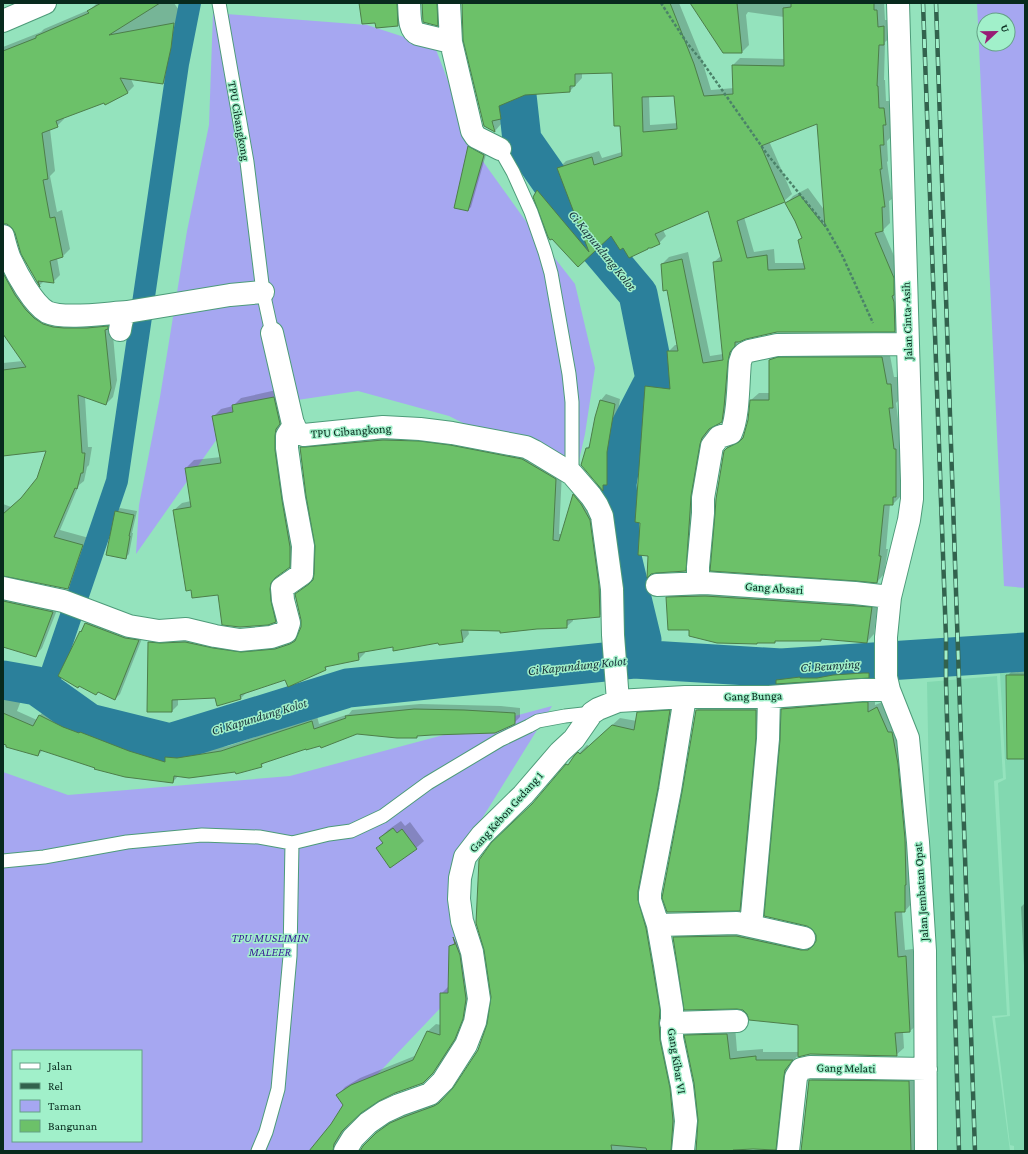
<svg xmlns="http://www.w3.org/2000/svg" width="1028" height="1154" font-family="'Crimson Pro',serif">
<style>
.built{fill:#82d8b0}
.green{fill:#a6a7f1;fill-rule:evenodd}
.shadow{fill:#0003;fill-rule:evenodd}
.lines{fill:none;stroke-linecap:round;stroke-linejoin:round}
.canal{stroke:#2b809b;stroke-width:22}
.river{stroke:#2b809b;stroke-width:39}
.building{fill:#6cc169;stroke:#4d7e4a;fill-rule:evenodd}
.service-casing{stroke:#4d9b79;stroke-width:15}
.minor-casing{stroke:#4d9b79;stroke-width:24}
.path{stroke:#4b8269;stroke-width:2.5;stroke-dasharray:3 2;stroke-linecap:butt}
.service{stroke:#fff;stroke-width:13}
.minor{stroke:#fff;stroke-width:22}
.rail-casing{stroke:#32624d;stroke-width:4.5}
.rail{stroke:#a1f0ca;stroke-width:3;stroke-dasharray:9;stroke-linecap:butt}
.labels{text-anchor:middle;stroke-width:3;stroke-linejoin:round;paint-order:stroke}
.street-label{font-size:12px;fill:#082a1d;stroke:#a1f0ca}
.park-label{font-size:12px;font-style:italic;fill:#3a2097;stroke:#a1f0ca}
.water-label{font-size:13px;font-style:italic;fill:#18313a;stroke:#a1f0ca}
</style>
<rect width="100%" height="100%" fill="#94e3bd"/>
<path class="built" d="M1000 673H1025V1151H1014V1146L1010 1145 995 1018 1010 1016 998 783 1006 779Z
M997 676 1003 778 994 781 1007 1015 992 1016 1010 1151H936L927 682Z"/>
<path class="green" d="M977 3H1025V588L1004 586ZM984 20H1008V44H984Z
M213 13 367 25 435 47 474 149 525 220 575 284 595 368 585 434 578 465 539 461 449 416 358 391 277 403 219 436 136 554 139 505 160 397 187 231 209 125Z
M552 706 468 841 467 980 370 1082 314 1151H3V772L68 795 290 776ZM13 1051H141V1141H13Z"/>
<path class="shadow" d="M97 3H174L181 13 178 40 170 76 163 83 131 79 134 86 127 93 64 117V119L57 126 50 129 55 171 50 176 57 212 62 210 70 249 63 256 57 258 60 275 53 282 44 281 40 285 22 254 16 233 12 226 6 223H3V47L41 32 44 29 91 9Z
M360 3H404L405 18 398 25 377 27 376 22Z
M423 3H444V18L437 25Z
M463 3H679L701 57 711 90 734 88 733 65 740 58 785 59 784 17 748 12 746 15 749 45 742 52H723L691 3H884L885 20H891V37L885 42 884 80H885L886 101H891L893 117 890 120 891 137 887 141 888 161 887 162 892 199 889 201 890 223 883 230 900 270 902 323 895 331 777 332 746 338 739 341 737 344 734 353 728 414 721 422 712 427 706 436 692 563 685 570 649 555 646 386 653 379 670 381 668 352 675 345H678L668 289 662 264 669 257 688 252 710 356 723 354 714 262 722 255 709 209 663 230 666 236 659 243 623 247 612 234 578 266 537 191 544 184 580 226 559 168 566 161 599 151 602 158 622 152 621 125 613 72 582 73V78L570 91 525 94 506 102 508 111 500 119 501 124 495 131ZM675 95 678 123 650 125 649 96ZM818 122 825 211 808 188 793 196 786 204 803 237 799 240 804 263H775L774 249 754 252 744 217 784 201 792 194 769 141Z
M472 143 487 151 471 207 468 210 456 207 469 146Z
M3 249 28 296 112 324 117 380 113 397 106 404 85 397 88 447H92L89 465 87 467 84 481 79 485 60 530 89 538 74 581 67 588 3 575V504L11 507 25 495 38 479 47 450 3 455V363L23 361 3 332Z
M889 350 894 377H898L900 399 896 403 901 442 904 489 900 492V497L893 504H890L886 549H888L884 574 877 582 727 448 735 440 744 437 749 420 751 400 759 393H770V360L777 352Z
M281 389 297 559 289 567 278 574 277 581 283 614 275 621 219 593 174 510 182 503 191 501 186 468 194 460 221 457 213 417 221 409 233 406 241 398Z
M606 394 620 399 613 446 612 478 603 490 587 448 590 445 601 400Z
M390 434 529 453 562 472 559 534H562L574 494 580 488 596 513 606 610 599 616 573 618V621L566 627 501 630 468 629 469 634 463 641 394 646 365 651V653L359 659 329 665 325 669 285 679 247 692 241 698 215 697 178 698V705L172 711 149 642 155 636 282 643 298 638 302 627V620L296 594 303 588 314 580 316 546 301 447 307 441Z
M120 508 137 511 132 533H133L129 554 125 558 116 511Z
M674 590 878 601 874 634 867 642 823 638 821 640H776L775 642 690 629 667 598Z
M3 591 59 605 42 648 35 656 3 646Z
M91 618 143 636 120 694 115 699 59 676 81 631Z
M1019 664H1025V758L1007 676Z
M872 670V673L868 677 777 681 780 677 803 674V675H822L838 672Z
M3 690 22 698 17 711 37 720 40 715 45 710 69 722 85 728 86 727 135 746 167 756 172 752 183 753 228 746 317 716 319 724 349 714 352 710 420 704 501 706 520 708V717L514 723 418 735 417 737 356 733 266 761 261 766 236 771 178 776 173 782 43 750 38 755 3 743Z
M875 695V705L885 701 899 725 912 903 905 911H902L905 950 913 949 918 1024 910 1031 903 1032 904 1048 896 1055 799 1054 793 1061 791 1067 783 1141 775 1149 746 1148V1151H697L699 1120 695 1083 686 1035 693 1028 735 1026 737 1051 763 1049V1052H799V1024L748 1014 674 937 681 930 744 928 810 943 816 942 817 934 781 740 782 709 790 702Z
M677 703 645 882 681 1151H361L364 1146 385 1125 399 1115 413 1109 443 1098 448 1095 453 1090 478 1050 488 1027 534 803 575 757 587 745 589 746 620 718 637 721 638 713 646 705Z
M704 703H763L747 902 739 910 683 793 697 710Z
M401 821 405 826 410 822 424 841 416 848H377L383 842 380 838 388 830Z
M1025 903V985L1021 907Z
M462 930 474 990 462 1030 441 1064 423 1082 394 1092 378 1100 359 1113 352 1120 342 1136 343 1151H313L345 1105 338 1095 345 1087 360 1078 417 1055 428 1031 436 1024 441 1025V994L449 986 450 947 456 941 455 937Z
M818 1073 916 1074 919 1151H802L810 1081Z"/>
<g class="lines">
<path class="canal" d="M45 692 117 481 178 64 190 3"/>
<path class="river" d="M508 3 516 86 522 140 589 236 638 294 655 379 625 437 617 484 622 557 642 640 634 659
M3 680 37 686 89 723 170 743 348 688 634 659 781 668 1025 652"/>
</g>
<path class="building" d="M101 3H160L109 35 174 23 171 48 163 84 120 78 128 93 105 105 104 103 56 121 58 127 42 133 48 179 43 180 50 218 55 217 63 257 50 261 54 283 38 281 40 287 21 254 15 233 12 228 7 224H3V51L36 38V36L89 13 87 11Z
M359 3H397L398 26 376 28 375 23 362 24Z
M422 3H437L438 26 423 22Z
M462 3H670L694 64 704 96 733 94 732 65 784 66 783 8 791 7V3H874V10H877L878 27 884 26V45H879L877 86H878L879 108H884L886 125H883L884 145H880L882 169H880L885 207H882L883 231 875 233 894 278V295L892 296 894 302 895 332H777L746 339 739 342H735V346L730 352 728 361 724 407 722 422 709 429 702 438 700 444 691 496 690 512 686 571 656 573 651 574 647 578 648 556 638 555 640 523 635 522 645 386 670 389 667 351H678L667 290 663 291 661 264 682 259 703 363 723 360 713 262 722 261 708 211 655 234 660 244 651 248H648V249L629 258 623 248 620 250 611 236 578 267 552 239 550 240 548 237 533 197 537 190 589 252 557 168 592 157 594 165 622 156 620 126H614L612 73 575 74V86H570V92L525 95 499 106 501 119 492 121 495 132 484 126 463 40ZM674 96 677 129 643 132 642 97ZM817 124 825 227 800 195 785 203 795 221 802 238 798 240 805 269 768 270 767 255 747 258 737 221 785 202 761 146Z
M690 3H737L742 53H723Z
M468 146 484 155 468 211 454 208Z
M3 273 15 295 26 310 34 318 43 324 53 327 64 328H87L108 326V329L105 330 111 388 106 405 78 395 82 453H85L83 473H81L77 489 75 488 54 537 83 545 68 589 3 576V514L21 498 37 478 46 451 3 456V370L26 367 3 334Z
M778 357H882L887 384H891L893 408H889L894 449H896V497H893V505H884L879 556H881L877 583 856 581 710 571 715 514 716 499 724 451 727 448 739 442 743 438 748 420 750 400H769V360Z
M274 397 280 424 276 429 275 436V450L282 500 290 547V567L275 578 271 583 270 589 271 601 276 622 268 625 240 627 222 625 218 595 192 598 191 590 186 591 173 510 191 507 185 468 221 463 212 416 233 412 232 405Z
M600 400 615 404 607 452V485H603V491L581 465 586 448H589L595 417Z
M383 440 419 441 450 445 522 459 556 479 553 540 559 541 573 494 581 504 590 520 599 585 600 617 567 620V628L537 629 500 633V631L461 630 463 642 439 645 438 643 393 651V647L358 653 359 660 325 667 326 670 288 687 285 680 240 695 241 699 217 706 215 698 172 700V712H147L148 642 160 643 185 642 213 648 241 652 275 649 290 644 295 641 301 627V620L295 594 309 584 313 580 314 574 315 546 306 496 300 447H305Z
M115 511 134 515 129 536H130L126 559 106 555Z
M705 596 872 607 867 643 821 639V641H775V643H757V644L717 643 689 636V630H668L666 597Z
M3 601 53 612 36 657 3 647Z
M85 623 125 638 139 640 115 700 98 692 96 695 79 686 78 688 58 676 80 631 81 632Z
M863 673H869V678L776 684V680L800 677V678H817L833 675Z
M1006 675H1025V759H1007Z
M862 702H868V712L877 707 888 732H892L898 764 905 839 906 885H905V912H895L898 957 906 956 910 1032 895 1033 897 1056 810 1054 798 1057V1025L749 1020 747 1014 743 1010 737 1009 684 1010 673 937 736 936 801 950H808L813 946 816 941V935L812 929 807 926 764 916 780 740 781 709Z
M414 709 464 710 515 713V724L495 733 432 735 417 736V738H397L357 734 321 748 320 746 306 750V749L261 764 262 767 236 774 235 772 189 778 174 776 173 783 125 777 94 769 95 768 40 750 38 756 6 747V745L3 744V713L33 726 39 715 63 727 79 733 80 732 129 751 165 762V757L177 758 221 751 312 721 314 729 346 718 345 716Z
M670 710 658 788 638 891V900L646 928 660 1010 659 1023 660 1040 670 1088 673 1121 671 1151H647L646 1148 611 1145 612 1151H360L363 1146 376 1133 390 1123 404 1117 434 1106 439 1103 453 1088 478 1050 487 1024 491 997 484 950 476 923 479 860 491 843 532 804 566 764 568 765 574 756 578 752 580 754 612 725 634 730 637 712Z
M696 710H756V738L740 911 667 912 662 898 682 792Z
M393 828 397 833 402 829 417 849 390 868 376 848 383 843 379 838Z
M453 937 460 955 466 999 463 1019 455 1039 433 1073 423 1083 395 1093 379 1101 361 1113 342 1131 334 1144 333 1151H309L331 1124 343 1105 336 1095 351 1085 413 1060 427 1031 440 1035V993H448L449 946 455 944Z
M727 1034 730 1059 756 1056V1060H793L785 1070 784 1076 776 1150 753 1149 733 1150V1151H696L698 1120 694 1083 684 1035Z
M809 1080 909 1081 911 1151H801Z"/>
<g class="lines">
<defs>
<path id="service" d="M219 3 247 162 263 292 272 333
M500 149 513 172 531 212 545 252 551 273 569 374 572 402V474
M3 861 44 857 127 842 202 835 259 837 292 843 329 834 351 831 383 816 428 783 500 740 529 726 538 721 565 716 592 713
M258 1151 266 1132 278 1089 290 956 292 843"/>
<path id="minor" d="M409 3C410 13 408 30 418 34L451 42
M449 3 451 42 472 131 476 137 500 149
M898 3 912 481V499L909 520 890 597 886 637V677L889 690 908 738 918 842 925 951 926 1151
M3 21 45 3
M3 236C5 244 7 252 10 259 17 274 33 304 47 312 64 320 108 313 127 312
M120 330C121 324 122 316 127 312L230 295 263 292
M272 333 293 424C296 430 298 433 304 435L383 427 420 429 452 433 526 447 534 451 572 474 591 496 597 505 602 516 612 589 613 635 618 701
M698 583V567L703 513V498L712 446 719 437 731 433C739 416 738 381 740 362L742 356 745 353 749 351 777 345 908 344
M657 585 705 583 855 593 890 597
M3 588 63 601 129 626 159 631 186 629 215 636 240 640 271 637 286 632 289 623 283 600 282 588 302 574 303 546 294 498 287 448V436L294 425
M658 925 737 923 804 938
M751 926 768 739 769 697
M671 1023 737 1021
M345 1151 353 1138 368 1123 384 1112 399 1105 430 1094 443 1081 466 1045 475 1022 479 999 472 952 462 921 459 899 460 878 465 857 482 835 523 795 560 752 574 739 592 713 598 709 618 701 685 697H769L862 690H889
M683 1151 686 1121 682 1086 672 1038V1009L665 965 658 925 650 900V893L670 790 685 697
M788 1151 796 1077 801 1069 810 1067 926 1069"/>
</defs>
<use href="#service" class="service-casing"/>
<use href="#minor" class="minor-casing"/>
<path class="path" d="M661 3 687 43 701 60 767 154 825 225 842 255 873 323"/>
<use href="#service" class="service"/>
<use href="#minor" class="minor"/>
<defs>
<path id="rail" d="M923 3 946 638V682L959 1151
M936 3 975 1151"/>
</defs>
<use href="#rail" class="rail-casing"/>
<use href="#rail" class="rail"/>
</g>
<g class="labels">
<g class="street-label">
<text transform="translate(239 121) rotate(80)" y="4">TPU Cibangkong</text>
<text transform="translate(907 321) rotate(-92)" y="4">Jalan Cinta-Asih</text>
<text transform="translate(351 431) rotate(-4)" y="4">TPU Cibangkong</text>
<text transform="translate(774 588) rotate(4)" y="4">Gang Absari</text>
<text transform="translate(753 696) rotate(-1)" y="4">Gang Bunga</text>
<text transform="translate(506 812) rotate(-48)" y="4">Gang Kebon Gedang 1</text>
<text transform="translate(921 892) rotate(-94)" y="4">Jalan Jembatan Opat</text>
<text transform="translate(677 1061) rotate(81)" y="4">Gang Kibar VI</text>
<text transform="translate(846 1068) rotate(1)" y="4">Gang Melati</text>
</g>
<g class="park-label">
<text x="270" y="942">TPU MUSLIMIN<tspan x="270" dy="14">MALEER</tspan></text>
</g>
<g class="water-label">
<text transform="translate(603 250) rotate(51)" y="5">Ci Kapundung Kolot</text>
<text transform="translate(577 665) rotate(-6)" y="5">Ci Kapundung Kolot</text>
<text transform="translate(830 665) rotate(-4)" y="5">Ci Beunying</text>
<text transform="translate(259 716) rotate(-17)" y="5">Ci Kapundung Kolot</text>
</g>
</g>
<rect width="1028" height="1154" fill="none" stroke="#082a1d" stroke-width="8"/>
<rect x="12" y="1050" width="130" height="92" fill="#a1f0ca" stroke="#64a185"/>
<rect x="20" y="1063" width="20" height="6" fill="#ffffff" stroke="#64a185"/>
<text x="48" y="1070" font-size="12" fill="#082a1d">Jalan</text>
<rect x="20" y="1083" width="20" height="6" fill="#32624d" stroke="#64a185"/>
<text x="48" y="1090" font-size="12" fill="#082a1d">Rel</text>
<rect x="20" y="1100" width="20" height="12" fill="#a6a7f1" stroke="#64a185"/>
<text x="48" y="1110" font-size="12" fill="#082a1d">Taman</text>
<rect x="20" y="1120" width="20" height="12" fill="#6cc169" stroke="#64a185"/>
<text x="48" y="1130" font-size="12" fill="#082a1d">Bangunan</text>
<g transform="translate(996 32) rotate(68)"><circle r="19" fill="#a1f0ca" stroke="#64a185"/>
<path d="M0-3L7 15L0 10L-7 15Z" fill="#981c74"/>
<text y="-6" font-size="11" font-weight="bold" text-anchor="middle" fill="#082a1d">U</text>
</g>
</svg>
